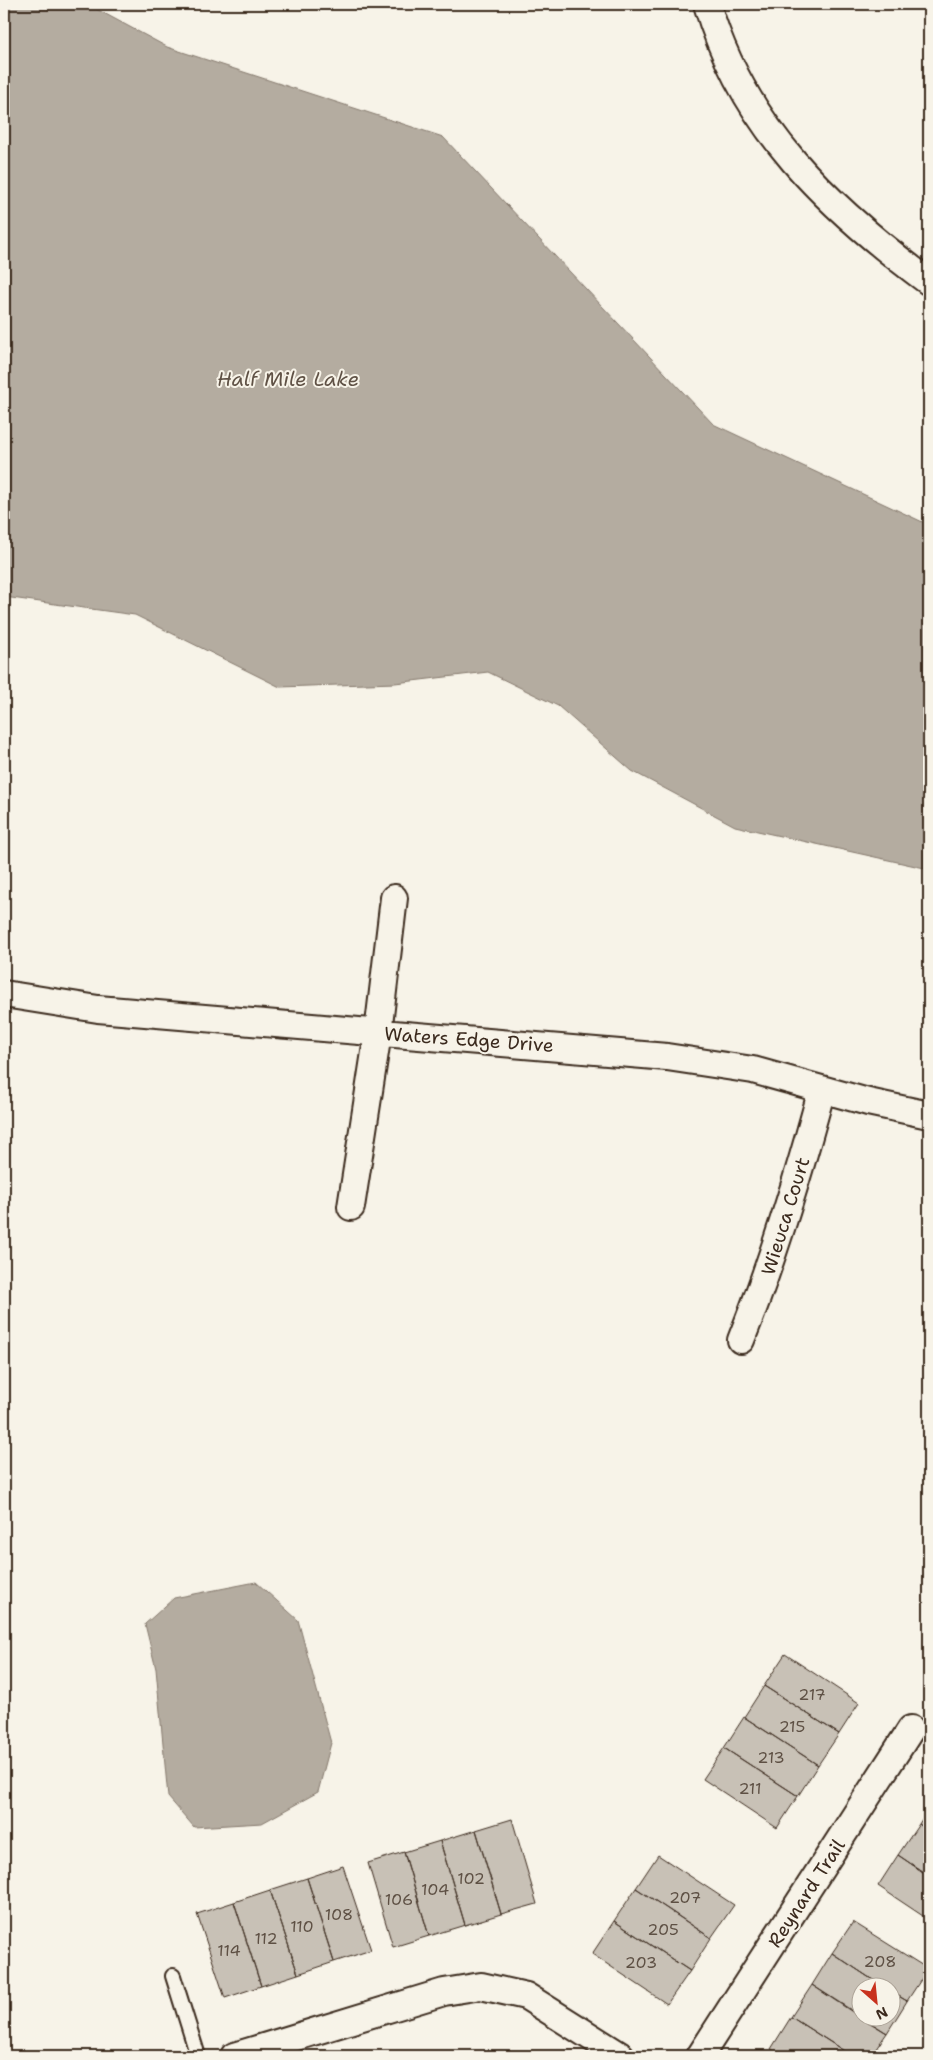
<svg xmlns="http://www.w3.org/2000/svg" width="933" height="2060" font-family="'Shantell Sans',sans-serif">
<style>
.water{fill:#b4aca0;stroke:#84786c}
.building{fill:#c8c1b6;stroke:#3b2a1e}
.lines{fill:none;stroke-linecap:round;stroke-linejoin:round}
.service-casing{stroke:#3b2a1e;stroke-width:18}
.minor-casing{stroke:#3b2a1e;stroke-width:30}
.service{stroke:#f7f3e8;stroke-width:14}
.minor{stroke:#f7f3e8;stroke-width:26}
.labels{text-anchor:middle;stroke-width:4;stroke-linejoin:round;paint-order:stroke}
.number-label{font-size:16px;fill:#5e5044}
.street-label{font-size:19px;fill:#3b2a1e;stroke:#f7f3e8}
.water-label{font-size:20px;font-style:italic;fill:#5f5145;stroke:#f7f3e8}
</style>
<rect width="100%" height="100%" fill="#f7f3e8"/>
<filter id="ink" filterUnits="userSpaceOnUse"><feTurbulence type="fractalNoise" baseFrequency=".02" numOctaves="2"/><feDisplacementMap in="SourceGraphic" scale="10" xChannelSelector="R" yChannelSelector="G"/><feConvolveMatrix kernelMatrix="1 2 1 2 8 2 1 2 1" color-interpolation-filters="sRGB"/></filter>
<g filter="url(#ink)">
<path class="water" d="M4 4H87L167 47 443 137 713 424 929 525V869L735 826 632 771 558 706 488 672 395 683 280 687 135 615 4 597Z
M256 1582 298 1620 331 1743 318 1792 262 1823 194 1827 168 1797 156 1669 145 1624 174 1598Z"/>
<path class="building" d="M785 1654 859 1703 839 1734 764 1686Z
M764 1686 839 1734 818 1765 744 1717Z
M744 1717 818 1765 798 1796 724 1748Z
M724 1748 798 1796 777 1828 703 1779Z
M929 1808V1831L919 1824Z
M512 1819 537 1904 501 1914 476 1830Z
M919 1824 929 1831V1876L898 1855Z
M476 1830 501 1914 465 1925 440 1841Z
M440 1841 465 1925 429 1936 404 1852Z
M404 1852 429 1936 393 1947 368 1863Z
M658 1855 734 1905 711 1938 636 1888Z
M898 1855 929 1876V1920L878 1886Z
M343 1866 371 1950 334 1962 307 1878Z
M307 1878 334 1962 298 1974 270 1890Z
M636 1888 711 1938 690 1971 614 1921Z
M270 1890 298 1974 261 1986 234 1902Z
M234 1902 261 1986 225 1998 197 1914Z
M614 1921 690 1971 667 2004 592 1954Z
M853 1922 928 1969 907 2001 890 1991V1988H885L832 1953Z
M832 1953 885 1988H860V2017L812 1985Z
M812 1985 887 2033 871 2056H852L791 2017Z
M890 1991 907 2001 887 2033 862 2018H890Z
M791 2017 852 2056H782L771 2049Z"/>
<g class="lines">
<defs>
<path id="service" d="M173 1976 198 2056"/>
<path id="minor" d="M707 4C743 127 829 208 929 282
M4 994 98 1009 667 1057 753 1070 868 1102 929 1115
M351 1207 378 1033 394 898
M741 1340C774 1258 799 1174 822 1089
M234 2056 444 1992 481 1986 526 1996 621 2056
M700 2056 911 1729"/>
</defs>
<use href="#service" class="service-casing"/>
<use href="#minor" class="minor-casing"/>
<use href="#service" class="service"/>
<use href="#minor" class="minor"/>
</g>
</g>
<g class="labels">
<g class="number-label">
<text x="812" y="1700">217</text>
<text x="792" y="1732">215</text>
<text x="771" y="1763">213</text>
<text x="750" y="1794">211</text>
<text x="471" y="1884">102</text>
<text x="435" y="1895">104</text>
<text x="685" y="1903">207</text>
<text x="399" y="1905">106</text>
<text x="339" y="1920">108</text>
<text x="302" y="1932">110</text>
<text x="663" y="1935">205</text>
<text x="266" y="1944">112</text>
<text x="229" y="1956">114</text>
<text x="880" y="1967">208</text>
<text x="641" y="1968">203</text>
</g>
<g class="street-label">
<text transform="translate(469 1039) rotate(4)" y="7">Waters Edge Drive</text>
<text transform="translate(785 1216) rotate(-73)" y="7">Wieuca Court</text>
<text transform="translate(806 1893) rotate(-57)" y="7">Reynard Trail</text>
</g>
<g class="water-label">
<text x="288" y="386">Half Mile Lake</text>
</g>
</g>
<rect width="933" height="2060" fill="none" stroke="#f7f3e8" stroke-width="20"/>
<rect x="10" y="10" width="913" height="2040" fill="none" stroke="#3b2a1e" stroke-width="2" filter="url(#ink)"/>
<g transform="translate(876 2002) rotate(153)"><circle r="24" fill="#f7f3e8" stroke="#aca397"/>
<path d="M0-4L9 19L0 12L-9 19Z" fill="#c8321e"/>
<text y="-8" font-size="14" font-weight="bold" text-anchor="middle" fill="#3b2a1e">N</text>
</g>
</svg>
